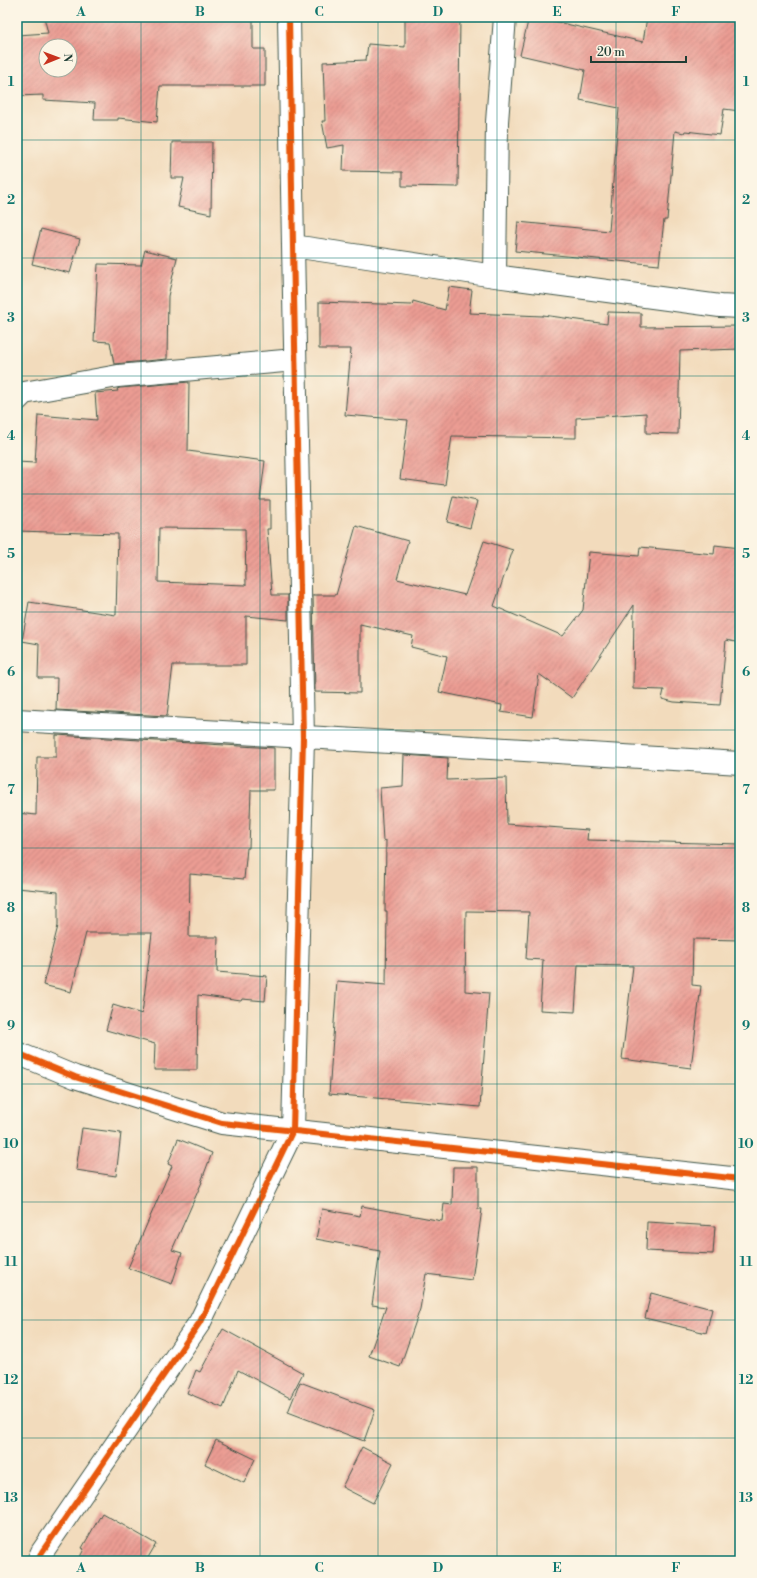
<svg xmlns="http://www.w3.org/2000/svg" width="757" height="1578" font-family="'Libre Bodoni',serif">
<style>
.building{fill:url(#building-hatch);fill-rule:evenodd}
.lines{fill:none;stroke-linecap:round;stroke-linejoin:round}
.minor-casing{stroke:#3f5548;stroke-width:24}
.minor{stroke:#fff;stroke-width:22}
.cycleway-casing{stroke:#fcf5e5;stroke-width:8}
.cycleway{stroke:#e8590c;stroke-width:6}
.grid{fill:none;stroke:#0f766e;stroke-width:1;stroke-opacity:0.55}
.neatline{fill:none;stroke:#0f766e;stroke-width:1.5}
.grid-label{font-size:13px;text-anchor:middle;font-weight:bold;fill:#0f766e}
</style>
<defs>
<pattern id="building-hatch" width="6" height="6" patternUnits="userSpaceOnUse"><rect width="6" height="6" fill="#eb9c93"/><path d="M-1 1l2-2M0 6l6-6M5 7l2-2" fill="none" stroke="#be8079"/></pattern>
</defs>
<rect width="100%" height="100%" fill="#fcf5e5"/>
<filter id="ink" filterUnits="userSpaceOnUse"><feTurbulence type="fractalNoise" baseFrequency=".025" numOctaves="2"/><feDisplacementMap in="SourceGraphic" scale="8" xChannelSelector="R" yChannelSelector="G"/><feConvolveMatrix kernelMatrix="1 2 1 2 8 2 1 2 1" color-interpolation-filters="sRGB"/></filter>
<filter id="wash" filterUnits="userSpaceOnUse"><feTurbulence type="fractalNoise" baseFrequency=".012" numOctaves="4" result="noise"/><feDisplacementMap in="SourceGraphic" scale="16" xChannelSelector="R" yChannelSelector="G"/><feGaussianBlur stdDeviation="0.9" result="paint"/><feColorMatrix in="noise" values="0 0 0 0 0 0 0 0 0 0 0 0 0 0 0 0 0 1.4 0 .05"/><feComposite in="paint" operator="in"/></filter>
<g filter="url(#wash)">
<rect width="100%" height="100%" fill="#f2dbbc"/>
<g id="blocks">
<path class="building" d="M44 17H253V49H265V86H160L157 122 118 118V120H94L95 103 43 100V95L17 96V35L48 33ZM46 46H70V70H46Z
M405 17H460L458 187 402 186V172L343 171 344 145 327 148 322 121H325L323 62 366 60 368 44 405 47Z
M529 17H536L643 42 647 17H725L740 19V111L724 109 720 135 685 131 684 133 675 131 667 220H664L659 265 515 251 518 222 609 231 619 108 580 100 585 70 520 55Z
M172 142H212L211 214 178 207 184 178H171Z
M41 229 80 239 70 273 32 264Z
M145 250 177 258 168 296 167 359 114 364 110 342 94 341 98 264 141 265Z
M449 287 472 290 469 313 543 316V315L607 324 608 312 641 313V327L740 326V349L680 351 678 434 646 433V413L576 418V438L452 436 445 485 400 479 408 420 345 415 351 349H319V302L412 305 413 301 445 310Z
M189 382 188 451 265 461 260 500H270V529H267L272 595H288V620L246 616V665H173L167 716 56 710 57 678H38L39 644 22 641 29 602 116 615 118 534 17 531V462L35 463 38 415 97 420 95 393 118 391 117 389 120 388ZM159 528 245 529 246 585 158 582Z
M453 496 477 501 470 528 447 522Z
M356 526 408 541 397 579 465 595 484 541 513 550 494 606 563 636 583 610 589 552 639 556 640 547 714 554 715 545 740 548V643L726 640 720 705 674 702 662 699 664 690 633 689 634 605 572 698 539 674 533 717 501 712 502 705 439 692 447 656 411 647 413 636 360 624V693L315 692 313 595H336Z
M56 735 274 748V790H251L249 848H247L244 879 190 874 189 937H218L217 972 267 976 265 1001 242 999 241 1001 198 995 197 1070H154L155 1044 106 1030 113 1005 142 1014 152 933H86L71 992 43 985 58 926V892L17 888V813L36 815 37 757H56Z
M404 755 448 758 447 780 506 778 507 824 588 830 587 840 740 844V940L693 939 692 985 701 986 691 1068 622 1059 633 966 578 965 575 1012 540 1010 543 960 526 959 529 912 466 911 465 991 489 993 480 1107 329 1094 337 981 386 985 387 911H385L386 840 383 841 380 788 403 786Z
M82 1128 121 1133 116 1176 76 1170Z
M178 1139 212 1153 201 1182H202L172 1250 182 1253 172 1284 128 1268 172 1166 168 1164Z
M453 1167H478V1209H482L472 1280 426 1274 420 1309 400 1367 369 1356 386 1307 372 1305 380 1251 316 1239 322 1209 360 1216 362 1206 442 1221 444 1204 452 1205Z
M647 1222 715 1226 713 1254 646 1251Z
M651 1293 712 1309 706 1333 645 1318Z
M223 1329 303 1373 290 1398 238 1370 223 1408 187 1393 196 1370 200 1372Z
M300 1382 375 1410 364 1441 288 1412Z
M216 1440 255 1459 244 1483 205 1464Z
M362 1447 393 1463 373 1503 342 1487Z
M102 1513 156 1544 146 1561H78L84 1549 82 1548Z"/>
</g>
</g>
<g filter="url(#ink)">
<use href="#blocks" fill-opacity="0" stroke="#3f5548" stroke-width="1"/>
<g class="lines">
<defs>
<path id="minor" d="M293 246 495 276 720 306 740 307
M495 276 497 122 505 17
M17 400 24 393 118 376 295 360
M17 720C258 735 499 747 740 763
M17 1053 75 1077 222 1123 740 1179
M38 1561 42 1552 200 1322 293 1130 303 738 293 246 289 17"/>
</defs>
<use href="#minor" class="minor-casing"/>
<use href="#minor" class="minor"/>
<defs>
<path id="cycleway" d="M17 1053 75 1077 222 1123 740 1179
M38 1561 42 1552 200 1322 293 1130 303 738 293 246 289 17"/>
</defs>
<use href="#cycleway" class="cycleway-casing"/>
<use href="#cycleway" class="cycleway"/>
</g>
</g>
<path class="grid" d="M141 17V1561M260 17V1561M378 17V1561M497 17V1561M616 17V1561M17 140H740M17 258H740M17 376H740M17 494H740M17 612H740M17 730H740M17 848H740M17 966H740M17 1084H740M17 1202H740M17 1320H740M17 1438H740"/>
<rect width="757" height="1578" fill="none" stroke="#fcf5e5" stroke-width="44"/>
<g transform="translate(58 58) rotate(89)"><circle r="19" fill="#fcf5e5" stroke="#a4ab9e"/>
<path d="M0-3L7 15L0 10L-7 15Z" fill="#c8321e"/>
<text y="-6" font-size="11" font-weight="bold" text-anchor="middle" fill="#1f3d34">N</text>
</g>
<path d="M591 56v6h95v-6" fill="none" stroke="#1f3d34" stroke-width="2"/>
<text x="597" y="56" font-size="12" fill="#1f3d34" stroke="#fcf5e5" stroke-width="3" paint-order="stroke">20 m</text>
<rect x="22" y="22" width="713" height="1534" class="neatline"/>
<g class="grid-label">
<text x="81" y="16">A</text>
<text x="200" y="16">B</text>
<text x="319" y="16">C</text>
<text x="438" y="16">D</text>
<text x="557" y="16">E</text>
<text x="676" y="16">F</text>
<text x="11" y="86">1</text>
<text x="746" y="86">1</text>
<text x="11" y="204">2</text>
<text x="746" y="204">2</text>
<text x="11" y="322">3</text>
<text x="746" y="322">3</text>
<text x="11" y="440">4</text>
<text x="746" y="440">4</text>
<text x="11" y="558">5</text>
<text x="746" y="558">5</text>
<text x="11" y="676">6</text>
<text x="746" y="676">6</text>
<text x="11" y="794">7</text>
<text x="746" y="794">7</text>
<text x="11" y="912">8</text>
<text x="746" y="912">8</text>
<text x="11" y="1030">9</text>
<text x="746" y="1030">9</text>
<text x="11" y="1148">10</text>
<text x="746" y="1148">10</text>
<text x="11" y="1266">11</text>
<text x="746" y="1266">11</text>
<text x="11" y="1384">12</text>
<text x="746" y="1384">12</text>
<text x="11" y="1502">13</text>
<text x="746" y="1502">13</text>
<text x="81" y="1572">A</text>
<text x="200" y="1572">B</text>
<text x="319" y="1572">C</text>
<text x="438" y="1572">D</text>
<text x="557" y="1572">E</text>
<text x="676" y="1572">F</text>
</g>
</svg>
